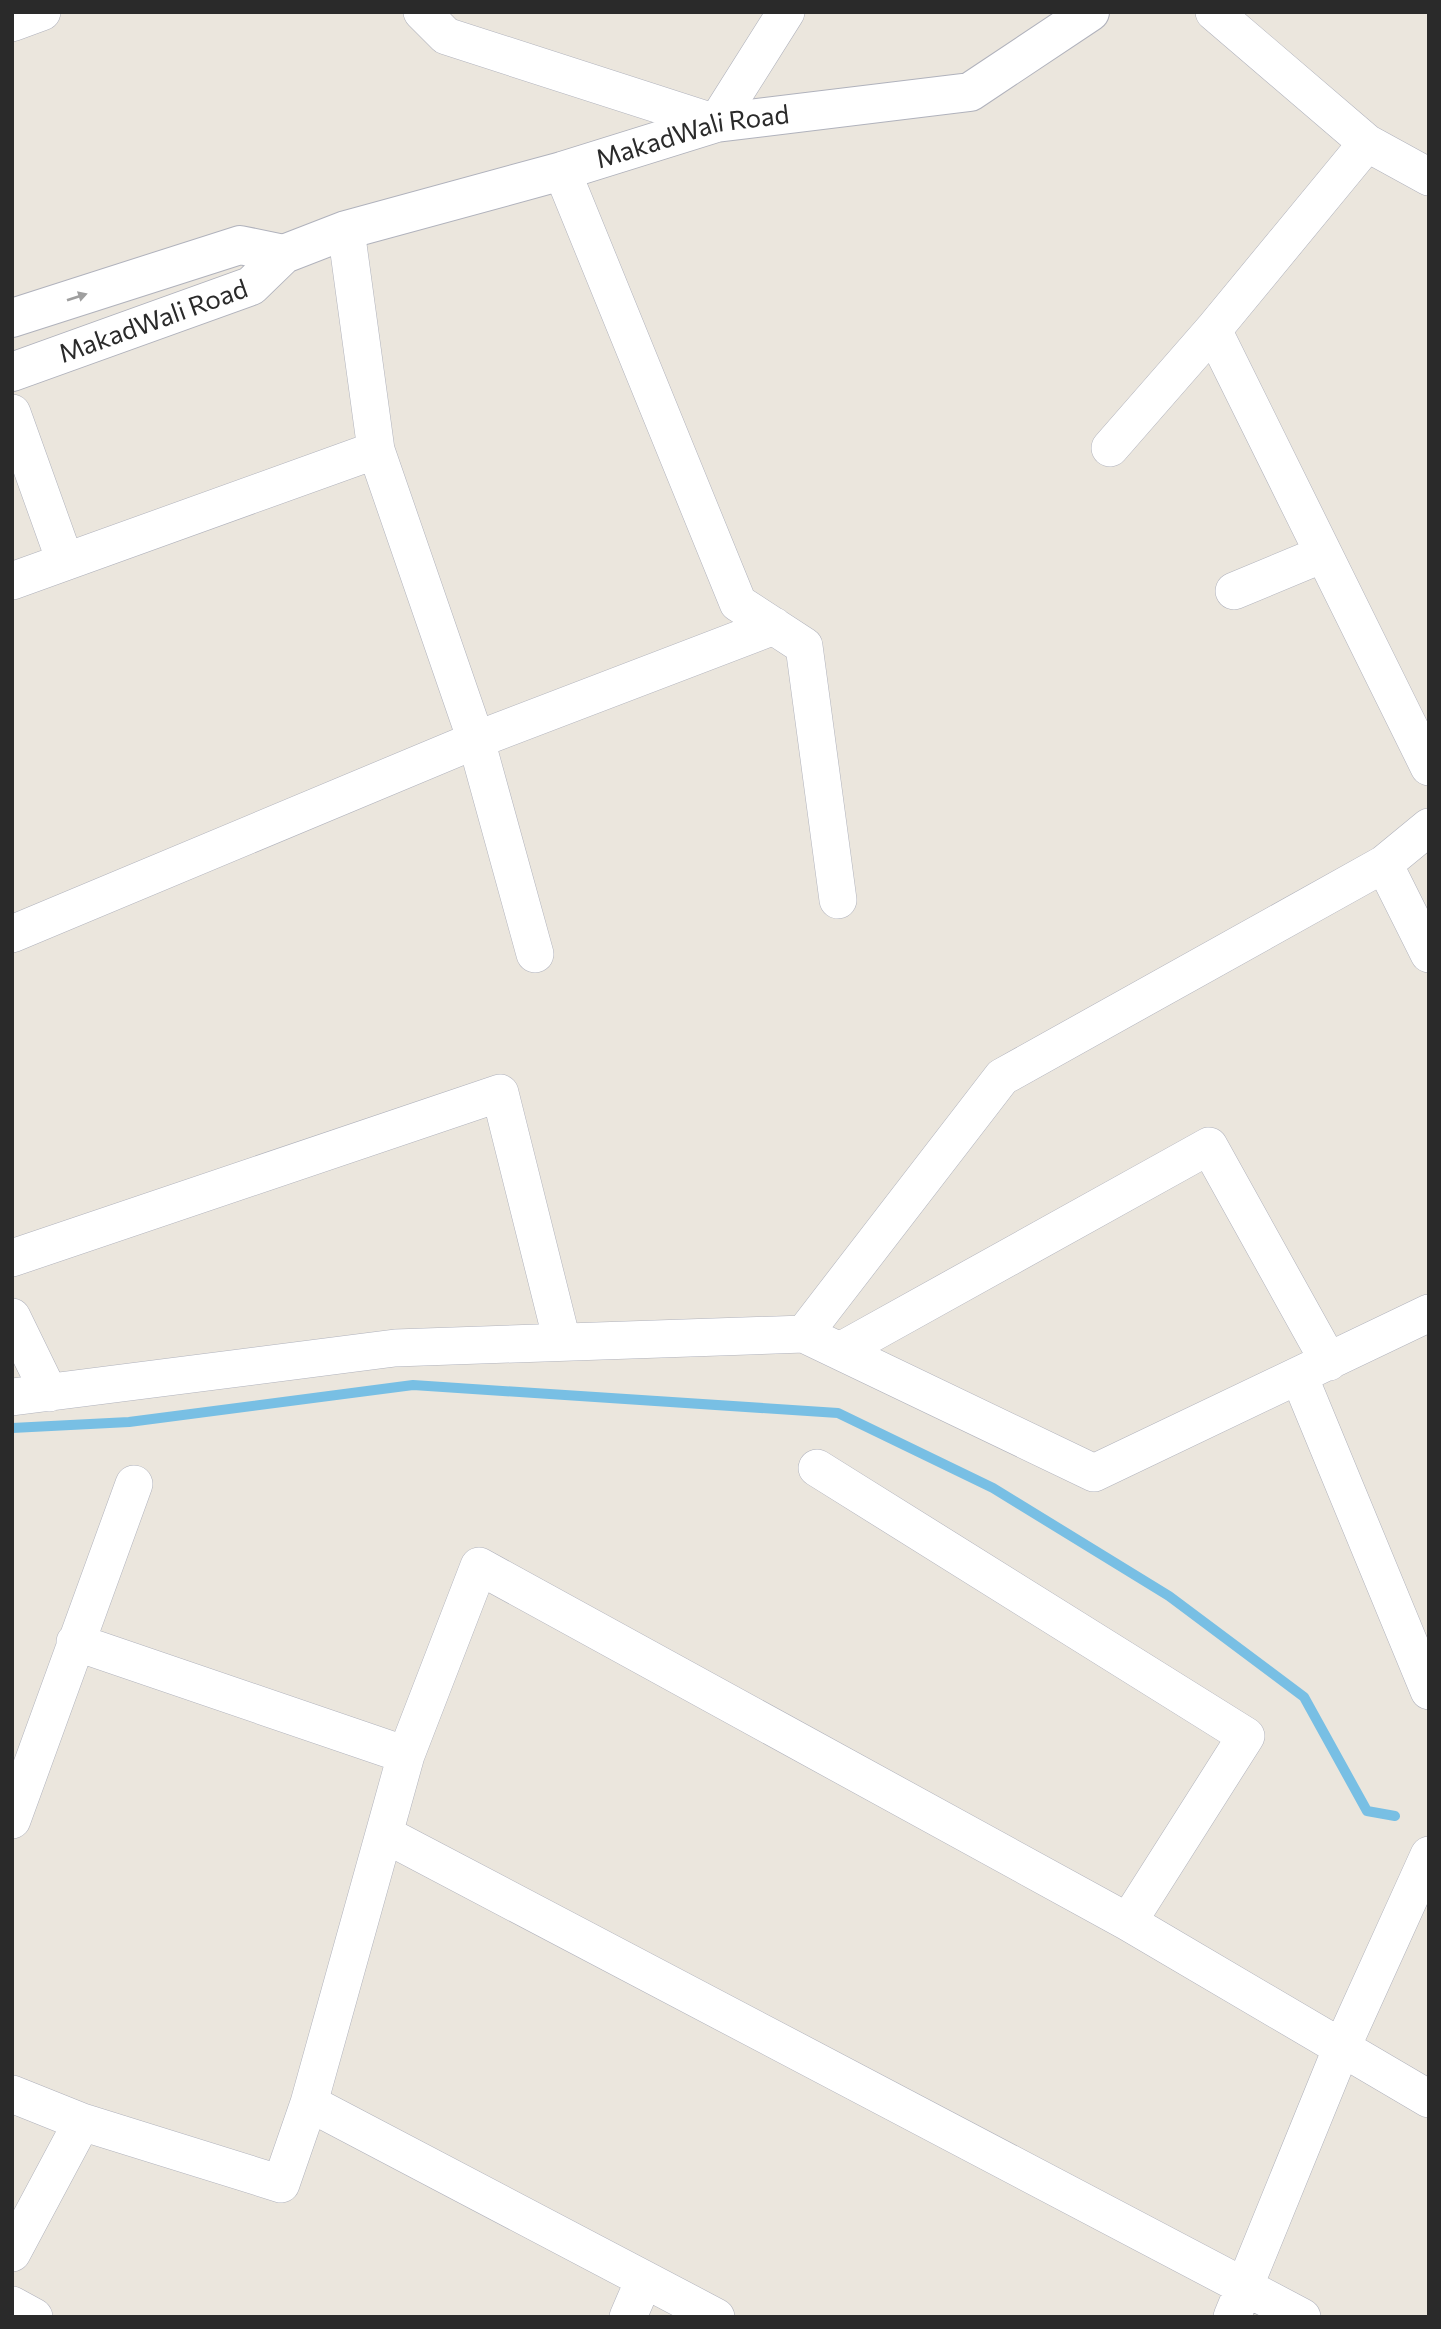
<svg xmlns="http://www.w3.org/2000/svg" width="1441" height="2329" font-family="Commissioner,sans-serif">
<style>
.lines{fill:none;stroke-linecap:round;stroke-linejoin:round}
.stream{stroke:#78bfe4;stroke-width:10}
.street-casing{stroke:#b0b2bc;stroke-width:38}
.secondary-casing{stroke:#b0b2bc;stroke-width:40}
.street{stroke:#fff;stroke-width:37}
.secondary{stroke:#fff;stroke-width:38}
.oneway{fill:#9f9f9f}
.labels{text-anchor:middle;stroke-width:7;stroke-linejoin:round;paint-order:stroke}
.street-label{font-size:26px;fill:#2a2a2a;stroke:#fff}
</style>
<rect width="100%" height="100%" fill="#ebe6dd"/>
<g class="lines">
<path class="stream" d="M12 1428 129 1422 413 1385 838 1413 993 1488 1169 1596 1304 1697 1367 1811 1395 1816"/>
<defs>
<path id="street" d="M422 12 446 36 716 123 786 12
M1214 12 1367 143 1429 177
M12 23 42 12
M562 171 738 603 804 646 838 900
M346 230 376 450 476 740 535 954
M1213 330 1429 767
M12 413 65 561
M1110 448 1213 330 1367 143
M12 581 376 450
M1234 591 1323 554
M1384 864 1429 954
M12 934 476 740 774 626
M12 1258 500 1093 562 1341
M12 1317 49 1393
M804 1334 1094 1473 1429 1313
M840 1351 1209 1146 1329 1362
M1299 1376 1429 1691
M12 1397 395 1348 804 1334 1002 1077 1384 864 1429 827
M817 1468 1246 1736 1128 1922
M75 1642 406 1755
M12 1820 134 1484
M386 1835 1302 2317
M12 2094 82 2122 281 2184 309 2103 406 1755 479 1566 1128 1922 1429 2099
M309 2103 716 2317
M12 2253 82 2122
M12 2305 34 2317
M628 2317 644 2280
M1232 2317 1342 2047 1429 1855"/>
<g id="secondary">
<path d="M12 318 240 245 284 254"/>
<path id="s1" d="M12 372 251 286 284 254 346 230 562 171 716 123 970 92 1090 12"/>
</g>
</defs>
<use href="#street" class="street-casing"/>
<use href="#secondary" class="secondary-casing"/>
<use href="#street" class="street"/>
<use href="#secondary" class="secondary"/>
</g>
<defs><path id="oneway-solid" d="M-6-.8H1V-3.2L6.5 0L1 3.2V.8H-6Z" transform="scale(1.75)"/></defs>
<use class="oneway" href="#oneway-solid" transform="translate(77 297) rotate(-18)"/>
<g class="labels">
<g class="street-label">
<text dy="9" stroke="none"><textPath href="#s1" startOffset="726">MakadWali Road</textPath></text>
<text dy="9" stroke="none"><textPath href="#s1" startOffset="150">MakadWali Road</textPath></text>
</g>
</g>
<rect width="1441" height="2329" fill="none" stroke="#2a2a2a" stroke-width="28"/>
</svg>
